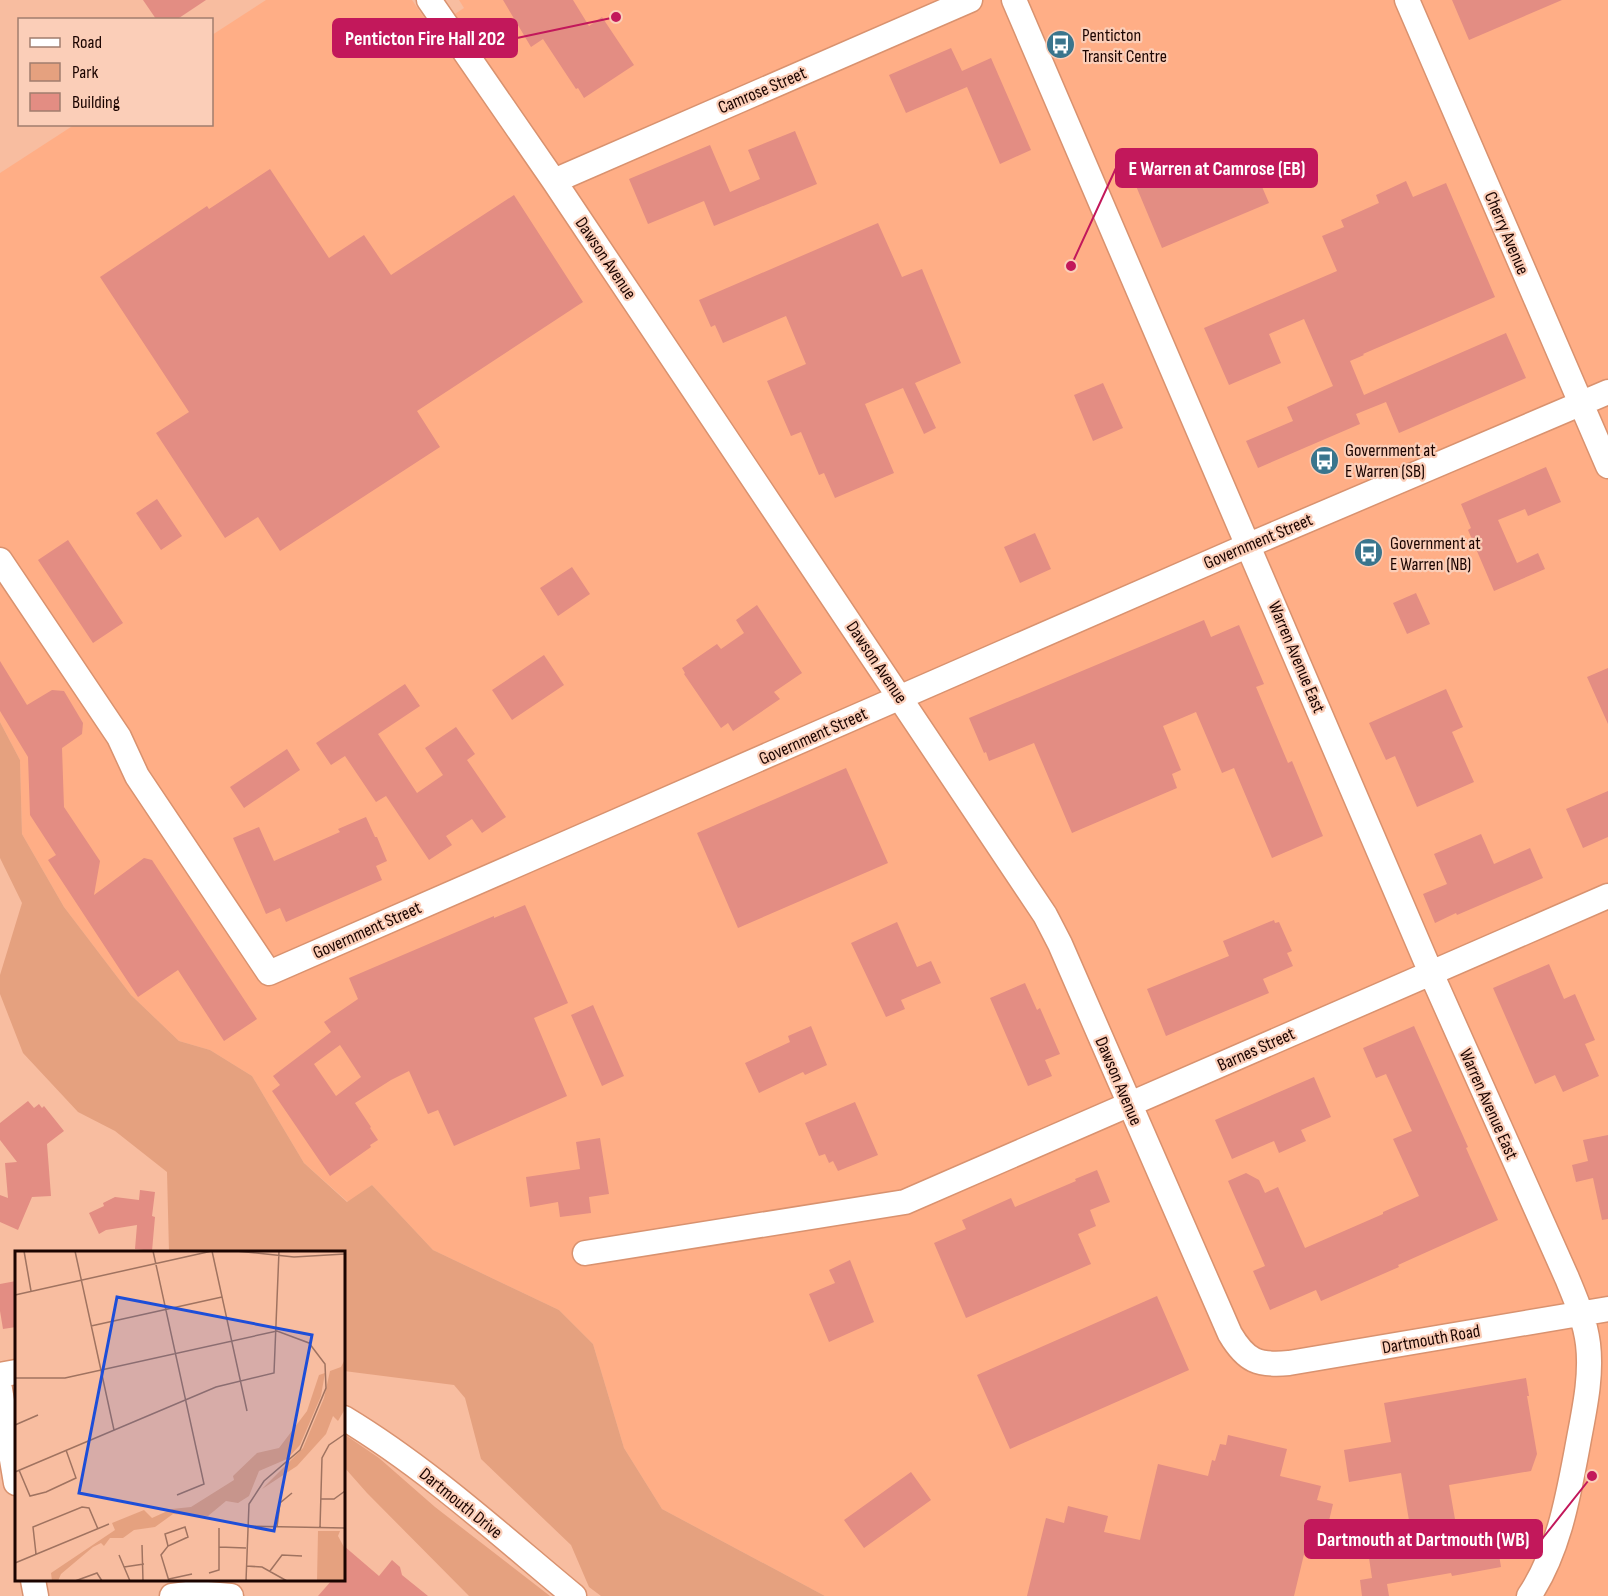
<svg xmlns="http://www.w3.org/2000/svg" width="1608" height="1596" font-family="'Sofia Sans Condensed',sans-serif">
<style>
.built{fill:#ffae86}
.green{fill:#e5a17f}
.building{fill:#e38d83;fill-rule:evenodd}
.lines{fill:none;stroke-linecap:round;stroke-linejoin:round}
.minor-casing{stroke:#d9926f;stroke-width:27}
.minor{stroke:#fff;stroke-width:24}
.labels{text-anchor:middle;stroke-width:4.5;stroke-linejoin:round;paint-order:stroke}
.poi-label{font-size:18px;fill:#1b0400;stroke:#fbceb8;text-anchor:start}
.street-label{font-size:18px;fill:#1b0400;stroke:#fbceb8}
.inset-road{fill:none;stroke:#a07360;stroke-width:1.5}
.view{fill:#1d4ed8;fill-opacity:0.15;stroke:#1d4ed8;stroke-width:3}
.inset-edge{fill:none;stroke:#1b0400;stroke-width:3}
.leader{fill:none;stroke:#c2185b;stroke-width:2}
.callout-dot{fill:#c2185b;stroke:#fbceb8;stroke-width:2}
.callout{fill:#c2185b;stroke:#c2185b;stroke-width:2}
.callout-label{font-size:20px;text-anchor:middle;font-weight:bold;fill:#fff}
</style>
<rect width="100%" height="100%" fill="#f8bda0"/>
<path class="built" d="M266 0H412L432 29 464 8 459 0H1608V1596H825L662 1509 624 1448 593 1344 559 1310 433 1250 372 1185 348 1202 304 1163 252 1076 210 1050 179 1041 131 995 64 907 22 834 20 760 0 722V173L74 125 212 124V35Z"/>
<path class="green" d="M0 722 20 760 22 834 64 907 131 995 179 1041 210 1050 252 1076 304 1163 347 1202 372 1185 433 1250 559 1310 593 1344 624 1448 662 1509 825 1596H601L589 1587 571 1545 481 1459 465 1398 454 1385 344 1371V1252H169L167 1172 115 1131 78 1112 23 1053 0 994V975L22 903 0 858Z
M344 1434 379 1458 435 1507 550 1596H469L367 1493 344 1467Z"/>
<path class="building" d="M143 0H206L176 20 156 19Z
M503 0H573L589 26 602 17 634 65 584 98 578 88 576 89 543 39 531 47Z
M1452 0H1562L1469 40Z
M951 48 962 71 991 58 1031 150 1000 164 967 87 906 113 889 75Z
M795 131 817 184 714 226 704 201 648 224 629 179 710 145 730 192 760 179 748 150Z
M1248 154 1269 203 1162 248 1136 186 1183 167 1188 179Z
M270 169 329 258 364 235 391 275 514 195 583 302 417 411 440 447 280 551 258 517 225 538 156 433 189 412 100 277 207 206 209 209Z
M1406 181 1413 197 1446 183 1495 297 1363 354 1364 355 1350 361 1364 395 1506 333 1526 378 1399 433 1386 402 1356 414 1360 424 1258 468 1246 441 1293 421 1287 407 1333 386 1304 319 1269 334 1281 363 1229 385 1204 328 1337 271 1322 236 1344 227 1341 220 1379 203 1376 195Z
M878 223 902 277 922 269 961 363 915 383 936 428 924 434 903 388 865 404 894 473 835 498 824 473 819 475 801 432 791 436 767 381 806 364 786 316 723 343 715 325 711 327 699 300Z
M1103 383 1123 428 1093 441 1074 395Z
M1546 467 1561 502 1528 516 1525 509 1498 520 1517 563 1538 553 1545 569 1494 591 1468 530 1471 528 1461 504Z
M157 499 182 536 161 550 136 513Z
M1035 533 1051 569 1020 583 1004 547Z
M68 540 123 623 93 643 38 560Z
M572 567 590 594 558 616 540 588Z
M1416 593 1430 624 1407 634 1393 603Z
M757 605 802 673 774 692 780 699 733 731 728 723 721 728 684 674 685 673 682 668 717 644 721 649 744 633 736 620Z
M1204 620 1211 637 1239 625 1264 684 1256 687 1288 763 1292 761 1323 836 1272 858 1234 768 1222 773 1196 712 1163 726 1181 770 1172 774 1177 788 1072 833 1034 743 989 761 986 752 984 753 969 718Z
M544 655 564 685 512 720 492 690Z
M0 661 27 705 52 690 64 691 83 723 82 734 62 748 64 807 100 861 94 895 144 858 152 860 257 1019 224 1041 178 970 138 997 48 860 56 855 30 815 28 757 0 711Z
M1608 668V724L1587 677Z
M405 684 420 706 378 734 417 793 443 775 425 748 456 727 475 754 467 760 506 817 482 833 472 819 446 836 452 845 429 860 386 796 376 802 345 756 331 765 316 743Z
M1446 689 1463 727 1452 732 1474 782 1417 807 1395 756 1386 760 1369 723Z
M287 749 300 770 244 808 230 787Z
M846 768 888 863 738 928 697 833Z
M1608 791V837L1583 848 1566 809Z
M366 817 375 837H377L387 861 376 866 382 880 286 922 280 908 266 914 233 838 259 827 274 861 340 832 338 829Z
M1481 834 1494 864 1530 848 1543 878 1457 915 1456 913 1435 923 1423 894 1447 884 1434 854Z
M525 905 568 1003 534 1018 567 1096 454 1146 438 1110 428 1114 409 1071 391 1080 355 1103 371 1127 370 1128 378 1140 370 1145 371 1147 330 1176 272 1091 280 1085 273 1076 331 1032 324 1022 358 999 349 978 494 916V918ZM340 1045 361 1077 336 1096 314 1064Z
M1274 920 1275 923 1279 922 1292 951 1287 953 1293 966 1263 979 1269 993 1166 1036 1147 989 1229 956 1223 941Z
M897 922 917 967 931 961 941 983 901 1000 905 1009 886 1017 851 943Z
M1549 964 1564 999 1575 994 1595 1040 1585 1044 1599 1076 1563 1092 1555 1075 1535 1084 1493 988Z
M1025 983 1037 1010 1040 1008 1060 1054 1045 1060 1052 1076 1028 1086 990 998Z
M593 1005 624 1076 602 1086 571 1015Z
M811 1026 827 1065 805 1075 803 1072 759 1093 745 1063 790 1042 788 1036Z
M1414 1026 1468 1147 1466 1148 1498 1220 1398 1265 1399 1267 1321 1301 1316 1290 1270 1310 1253 1271 1265 1266 1228 1181 1246 1173 1259 1180 1265 1193 1278 1187 1305 1248 1383 1214V1212L1419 1196 1393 1139 1412 1131 1386 1074 1376 1078 1363 1048Z
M1314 1077 1331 1117 1301 1130 1306 1141 1279 1153 1274 1141 1232 1159 1215 1120Z
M28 1101 34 1108 39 1104 42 1108 44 1106 64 1131 47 1144 51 1196 32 1197 18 1230 0 1222V1195L8 1198 5 1163 17 1162 0 1140V1123Z
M855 1102 878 1155 838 1171 833 1161 829 1163 825 1154 819 1156 805 1123Z
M1608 1135V1219L1602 1220 1593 1178 1576 1182 1572 1165 1588 1161 1583 1140Z
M600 1138 609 1194 589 1197 591 1213 560 1217 558 1202 530 1207 526 1177 580 1169 576 1142Z
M1097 1170 1110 1202 1090 1210 1096 1226 1078 1234 1091 1264 966 1318 934 1243 966 1229 962 1220 1011 1198 1015 1207 1076 1181 1075 1179Z
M140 1190 155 1192 152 1216 155 1217 152 1251 135 1249 137 1225 106 1230 99 1234 89 1213 104 1206 103 1203 115 1197 139 1200Z
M850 1260 874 1322 829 1342 809 1294 835 1283 829 1270Z
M16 1281V1327L3 1329 0 1311V1284Z
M1157 1296 1189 1370 1010 1449 977 1375Z
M1526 1378 1529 1396H1527L1537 1454 1531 1471 1449 1485 1459 1542 1496 1536 1501 1567 1452 1576 1451 1573 1387 1584 1389 1596H1362L1360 1580 1372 1578 1369 1558 1414 1550 1401 1473 1349 1482 1344 1450 1391 1442 1384 1403Z
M1228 1435 1287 1449 1280 1476 1321 1486 1317 1500 1333 1504 1322 1550 1306 1546 1294 1596H1027L1046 1518 1064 1523 1068 1506 1108 1516 1104 1532 1140 1540 1158 1464 1208 1476 1212 1460 1215 1461 1220 1444 1226 1445Z
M911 1472 931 1500 864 1548 844 1520Z
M344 1546 379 1576 392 1560 400 1567 402 1575 428 1596H318L332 1580H344Z"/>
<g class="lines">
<defs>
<path id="minor" d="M429 0 554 181 1045 915 1060 944 1230 1334C1246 1361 1258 1366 1289 1363L1608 1309
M1014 0 1431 973 1567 1278C1576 1300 1585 1320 1588 1344 1592 1377 1584 1411 1578 1444 1568 1497 1559 1551 1529 1596
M1407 0 1608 466
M554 181 970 0
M0 560 119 737 137 776 269 973 1249 545 1608 392
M585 1253 905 1202 1608 896
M0 1375 16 1372
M0 1389 16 1483
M344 1418C427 1468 499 1534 574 1596
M33 1580 36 1596
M172 1596 195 1593 231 1596"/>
</defs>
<use href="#minor" class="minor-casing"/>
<use href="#minor" class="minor"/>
</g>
<defs>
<symbol id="bus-disc" viewBox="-11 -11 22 22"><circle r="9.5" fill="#3a758d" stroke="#fbceb8"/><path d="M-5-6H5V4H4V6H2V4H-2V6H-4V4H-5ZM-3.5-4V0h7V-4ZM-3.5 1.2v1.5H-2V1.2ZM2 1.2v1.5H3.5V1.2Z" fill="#fff"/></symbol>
</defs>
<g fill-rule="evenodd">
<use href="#bus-disc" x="1044" y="28" width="33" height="33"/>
<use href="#bus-disc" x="1308" y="444" width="33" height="33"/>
<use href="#bus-disc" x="1352" y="536" width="33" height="33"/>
</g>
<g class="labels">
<g class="poi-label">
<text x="1082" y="41">Penticton<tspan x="1082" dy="21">Transit Centre</tspan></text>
<text x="1345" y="456">Government at<tspan x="1345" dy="21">E Warren (SB)</tspan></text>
<text x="1390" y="549">Government at<tspan x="1390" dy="21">E Warren (NB)</tspan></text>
</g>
<g class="street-label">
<text transform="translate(762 90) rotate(-23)" y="6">Camrose Street</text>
<text transform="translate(1507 233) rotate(67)" y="6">Cherry Avenue</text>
<text transform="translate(606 258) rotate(56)" y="6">Dawson Avenue</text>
<text transform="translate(1258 541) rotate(-23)" y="6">Government Street</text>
<text transform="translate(1297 657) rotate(67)" y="6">Warren Avenue East</text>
<text transform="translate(877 662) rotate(56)" y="6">Dawson Avenue</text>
<text transform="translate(813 736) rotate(-24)" y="6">Government Street</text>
<text transform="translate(367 930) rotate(-24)" y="6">Government Street</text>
<text transform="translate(1256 1049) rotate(-24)" y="6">Barnes Street</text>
<text transform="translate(1119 1081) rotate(67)" y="6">Dawson Avenue</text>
<text transform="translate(1489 1104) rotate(66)" y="6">Warren Avenue East</text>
<text transform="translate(1431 1339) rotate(-10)" y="6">Dartmouth Road</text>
<text transform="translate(461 1503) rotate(39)" y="6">Dartmouth Drive</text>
</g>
</g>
<g transform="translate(15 1251)">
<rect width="330" height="330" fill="#f8bda0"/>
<path d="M330 108V158L323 170 318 165 311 183 282 215 247 238 288 197 309 147 315 120 326 116ZM310 122 306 145 285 194 272 208 244 220 234 245 223 252 211 250 193 265 158 263 140 276 119 279 108 287H95L89 295 86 292 78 296 46 323 43 330H37L36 322 100 279 97 272 129 259 137 267 157 258 176 256 219 229 218 225 242 202 264 197 292 160 304 124ZM303 280H325L323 285 330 298V330H302Z" fill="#e5a17f"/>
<path class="inset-road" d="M9 0 16 40M60 0 99 179M138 0 189 233 162 244M197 0 232 160M221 0 279 6 330 3M0 44 197 0M76 75 207 46M0 127H50L262 80 294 92 310 113 311 137 285 199 249 230 234 253 231 330M0 174 23 164M4 219 15 245 31 241 61 227 51 199M0 221 201 136 259 122 264 0M306 248H319L330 240M232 275 330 277M262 276 265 252 277 242M305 277 307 207 314 194 330 183M127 294 128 330M153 295 150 283 170 276 173 286 153 295 146 304 154 330M204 296 231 297M21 303 18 276 67 256 74 257 83 278M104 304 115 330M0 312 94 273M231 315 247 316 272 330M109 316 129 313M255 320 267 304 287 305M194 322 204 319V277M154 328 177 323M60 330 82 322 87 330"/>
<path class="view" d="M102 46 297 84 259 280 64 242Z"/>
<rect width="330" height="330" class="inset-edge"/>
</g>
<path class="leader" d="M616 17L517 38M1071 266L1116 168M1592 1476L1542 1539"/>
<g class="callout-dot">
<circle cx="616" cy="17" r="6"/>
<circle cx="1071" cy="266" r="6"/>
<circle cx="1592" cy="1476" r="6"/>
</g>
<g class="callout">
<rect x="333" y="19" width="184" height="38" rx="6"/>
<rect x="1116" y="149" width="201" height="38" rx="6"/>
<rect x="1305" y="1520" width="237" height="38" rx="6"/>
</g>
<g class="callout-label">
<text x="425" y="45">Penticton Fire Hall 202</text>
<text x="1217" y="175">E Warren at Camrose (EB)</text>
<text x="1423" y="1546">Dartmouth at Dartmouth (WB)</text>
</g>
<rect x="18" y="18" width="195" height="108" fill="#fbceb8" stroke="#a17d6e" stroke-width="1.5"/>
<rect x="30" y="38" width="30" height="9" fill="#ffffff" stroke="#a17d6e" stroke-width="1.5"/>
<text x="72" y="48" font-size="18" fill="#1b0400">Road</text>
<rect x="30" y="63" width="30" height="18" fill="#e5a17f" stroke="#a17d6e" stroke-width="1.5"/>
<text x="72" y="78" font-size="18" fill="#1b0400">Park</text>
<rect x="30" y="93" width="30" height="18" fill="#e38d83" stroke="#a17d6e" stroke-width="1.5"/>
<text x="72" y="108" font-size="18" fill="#1b0400">Building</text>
</svg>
